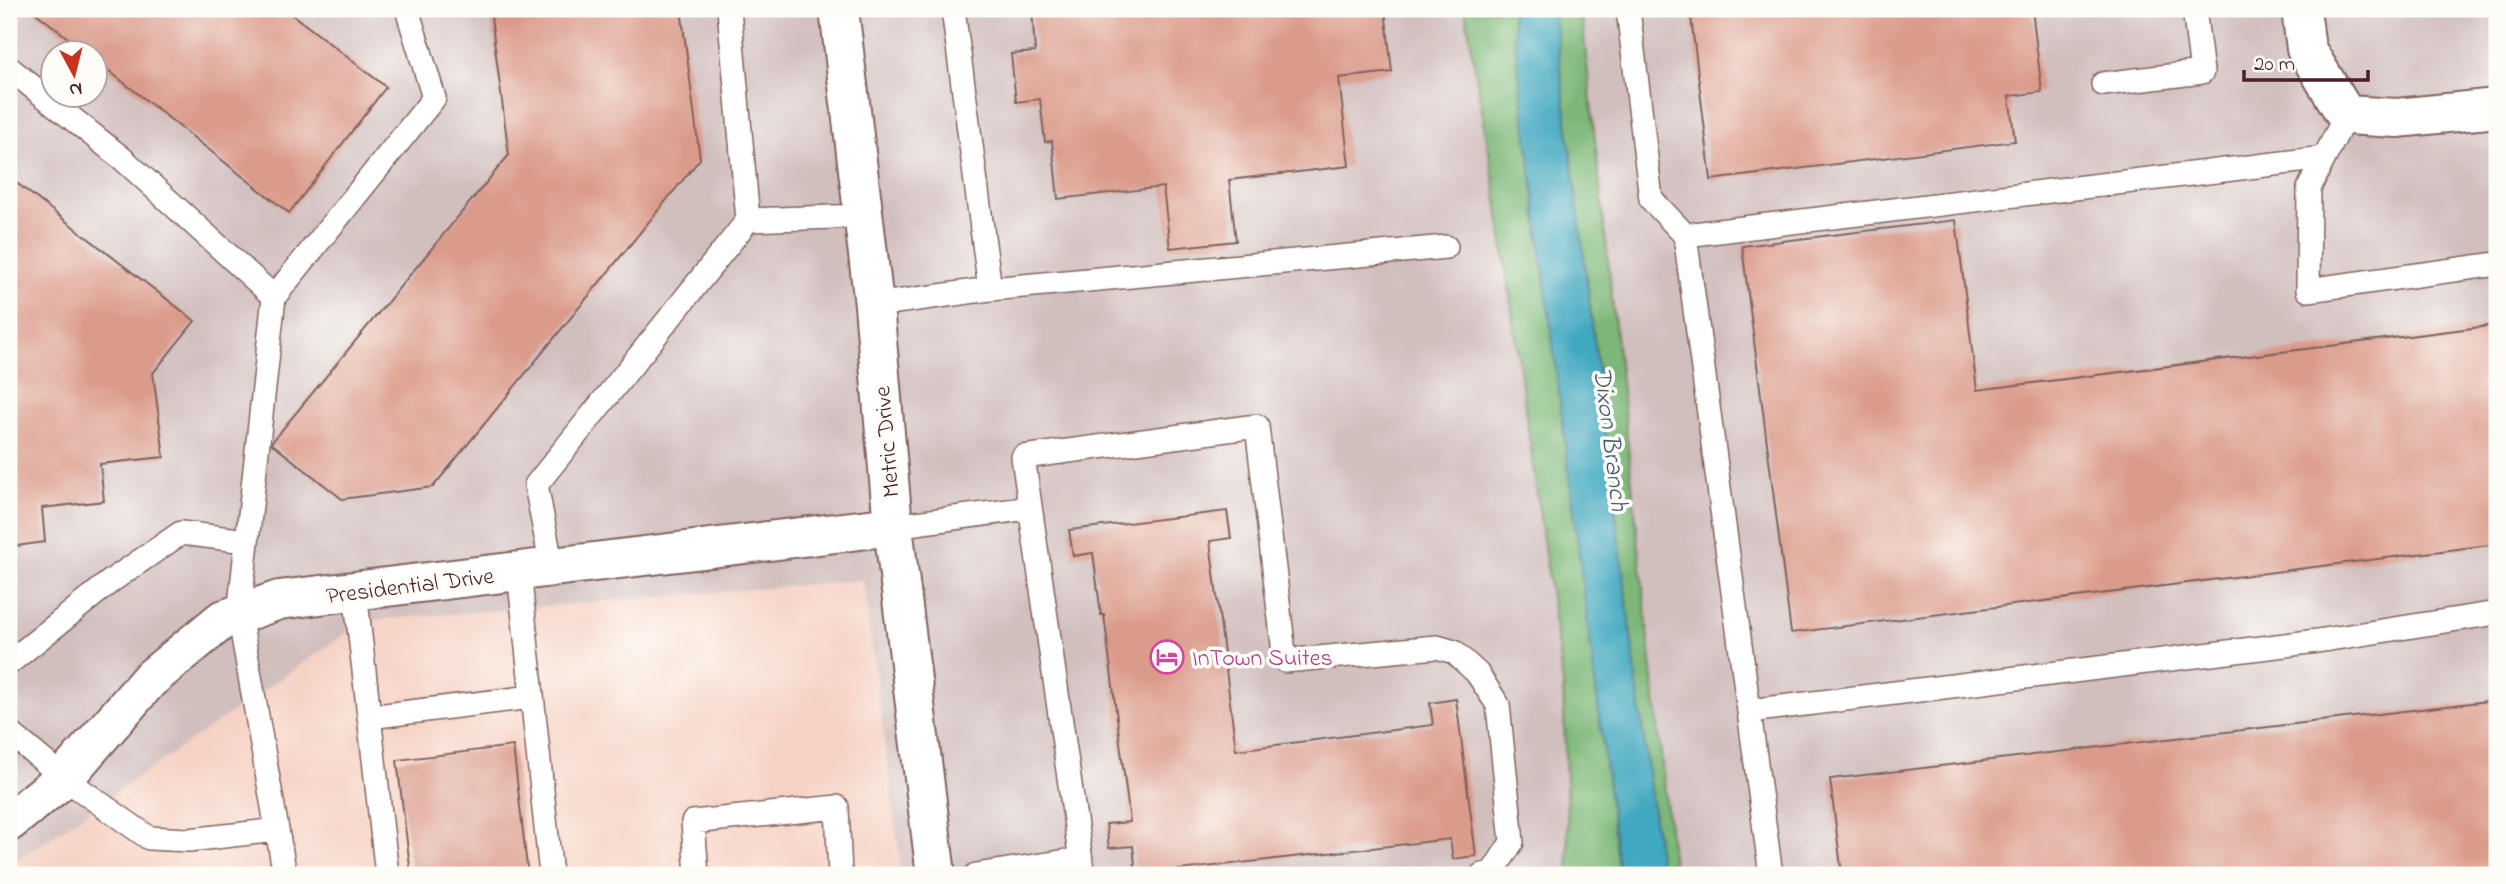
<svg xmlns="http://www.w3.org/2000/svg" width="2506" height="884" font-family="'Indie Flower',sans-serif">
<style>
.built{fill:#f6d2c4}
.industrial{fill:#d1bfbe;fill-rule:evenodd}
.forest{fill:#7bb777;stroke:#626b51;stroke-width:2}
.water{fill:#40a8c0;stroke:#456476;stroke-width:2}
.building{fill:#db9b8b}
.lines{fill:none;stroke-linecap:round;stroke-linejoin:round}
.service-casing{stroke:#81635e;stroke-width:26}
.minor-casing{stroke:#81635e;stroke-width:42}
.service{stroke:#fff;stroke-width:23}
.minor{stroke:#fff;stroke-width:38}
.labels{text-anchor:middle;stroke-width:7;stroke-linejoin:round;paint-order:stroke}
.street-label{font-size:24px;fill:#4a1f2b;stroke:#fdfcf7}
.hotel-label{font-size:24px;fill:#b23c85;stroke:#fdfcf7;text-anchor:start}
.water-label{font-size:26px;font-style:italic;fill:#465d6e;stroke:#fdfcf7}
</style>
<rect width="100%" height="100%" fill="#fdfcf7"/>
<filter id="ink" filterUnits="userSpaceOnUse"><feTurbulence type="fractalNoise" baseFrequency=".0143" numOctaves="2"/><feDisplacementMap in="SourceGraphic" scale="14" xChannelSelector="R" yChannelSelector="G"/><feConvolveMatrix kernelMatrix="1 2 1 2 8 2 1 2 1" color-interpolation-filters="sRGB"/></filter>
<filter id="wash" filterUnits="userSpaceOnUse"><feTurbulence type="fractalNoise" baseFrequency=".00686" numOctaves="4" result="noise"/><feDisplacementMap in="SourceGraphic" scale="28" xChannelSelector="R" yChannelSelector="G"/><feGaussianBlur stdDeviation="1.57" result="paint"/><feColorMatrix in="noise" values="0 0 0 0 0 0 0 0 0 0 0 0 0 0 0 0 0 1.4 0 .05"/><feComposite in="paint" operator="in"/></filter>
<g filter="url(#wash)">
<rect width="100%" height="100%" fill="#e7e0bc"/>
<path class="built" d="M864 580 906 875H9V866L364 620Z"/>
<path class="industrial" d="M9 9H2497V875H902L863 580 364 621 9 866ZM52 52H94V94H52Z"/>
<path class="forest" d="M1465 9H1581L1674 875H1569L1563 685 1496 193Z"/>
<path class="water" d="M1511 9H1553L1661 875H1619Z"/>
<g id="blocks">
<path class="building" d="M31 9H285L386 87 289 213 94 59V52H86Z
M490 9H681L700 159 433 487 342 499 271 443 509 155Z
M1032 9H1385L1392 72 1339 78 1349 166 1229 180 1236 241 1170 248 1163 187 1058 199 1052 141 1045 142 1040 99 1016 102 1011 54 1035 52Z
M1690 9H2032L2042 92 2009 96 2015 141 1711 180Z
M9 177 195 321 153 373 164 457 100 464 104 501 42 508 45 542 9 547Z
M1956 220 1977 390 2497 325V544L1791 633 1742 246Z
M1227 511 1231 538 1210 541 1236 750 1433 725 1430 703 1456 699 1476 856 1453 859 1450 839 1136 875 1133 846 1109 848 1106 824 1130 822 1104 615H1101L1093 553 1073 556 1069 530Z
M2497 700V875H1842L1830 779Z
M513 746 528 875H411L397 760Z"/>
</g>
</g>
<g filter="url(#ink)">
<use href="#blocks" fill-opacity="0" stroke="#81635e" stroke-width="2"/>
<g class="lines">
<defs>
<path id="service" d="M1628 9 1651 199 1685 235
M9 68 124 160 274 297
M2103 84 2202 72 2194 9
M2346 115 2309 188 2308 290 2497 264
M748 220 863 216
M990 289 1446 247
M874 305 990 289 953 9
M893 526 1030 508
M552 568 536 485 748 220 729 9
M519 572 551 875
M355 591 387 875
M9 663 111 581 181 533 247 541
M1749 711 2317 641 2497 613
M369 717 532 697
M9 732 64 778 149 838 189 840 277 830
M285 875 239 614 274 297 434 98 407 9
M697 875 693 822 837 807 840 875
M976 875 1080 859
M1083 875 1023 457 1257 426 1285 661 1437 647 1454 652 1477 673 1498 705 1512 842 1492 873 1482 875
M1771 875 1685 235 2324 158"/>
<path id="minor" d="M839 9 874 305 893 526 936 875
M2301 9 2306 49 2346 115 2397 118 2497 108
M9 822 64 778 149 680 222 620 279 600 893 526"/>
</defs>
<use href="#service" class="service-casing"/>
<use href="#minor" class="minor-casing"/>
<use href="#service" class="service"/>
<use href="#minor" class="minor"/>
</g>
</g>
<defs>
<symbol id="hotel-ring" viewBox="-11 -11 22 22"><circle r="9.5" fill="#fdfcf7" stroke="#d1479c" stroke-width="1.5"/><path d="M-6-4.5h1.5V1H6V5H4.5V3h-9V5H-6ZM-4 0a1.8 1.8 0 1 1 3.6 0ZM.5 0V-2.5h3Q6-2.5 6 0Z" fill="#d1479c"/></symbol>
</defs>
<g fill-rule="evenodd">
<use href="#hotel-ring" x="1148" y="638" width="38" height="38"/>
</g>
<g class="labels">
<g class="street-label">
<text transform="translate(886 442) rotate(-95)" y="8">Metric Drive</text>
<text transform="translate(410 585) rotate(-7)" y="8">Presidential Drive</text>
</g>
<g class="hotel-label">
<text x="1192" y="665">InTown Suites</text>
</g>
<g class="water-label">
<text transform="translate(1612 439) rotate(83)" y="9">Dixon Branch</text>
</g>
</g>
<rect width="2506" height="884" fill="none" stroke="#fdfcf7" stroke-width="35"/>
<g transform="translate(74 74) rotate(173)"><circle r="33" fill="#fdfcf7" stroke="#b5a4a5" stroke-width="2"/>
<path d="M0-5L12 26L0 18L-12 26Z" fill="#c8321e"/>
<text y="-10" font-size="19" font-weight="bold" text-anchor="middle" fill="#4a1f2b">N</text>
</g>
<path d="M2244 70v10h124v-10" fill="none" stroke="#4a1f2b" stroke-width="3.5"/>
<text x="2254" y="70" font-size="21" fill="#4a1f2b" stroke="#fdfcf7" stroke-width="5" paint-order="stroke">20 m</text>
</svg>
